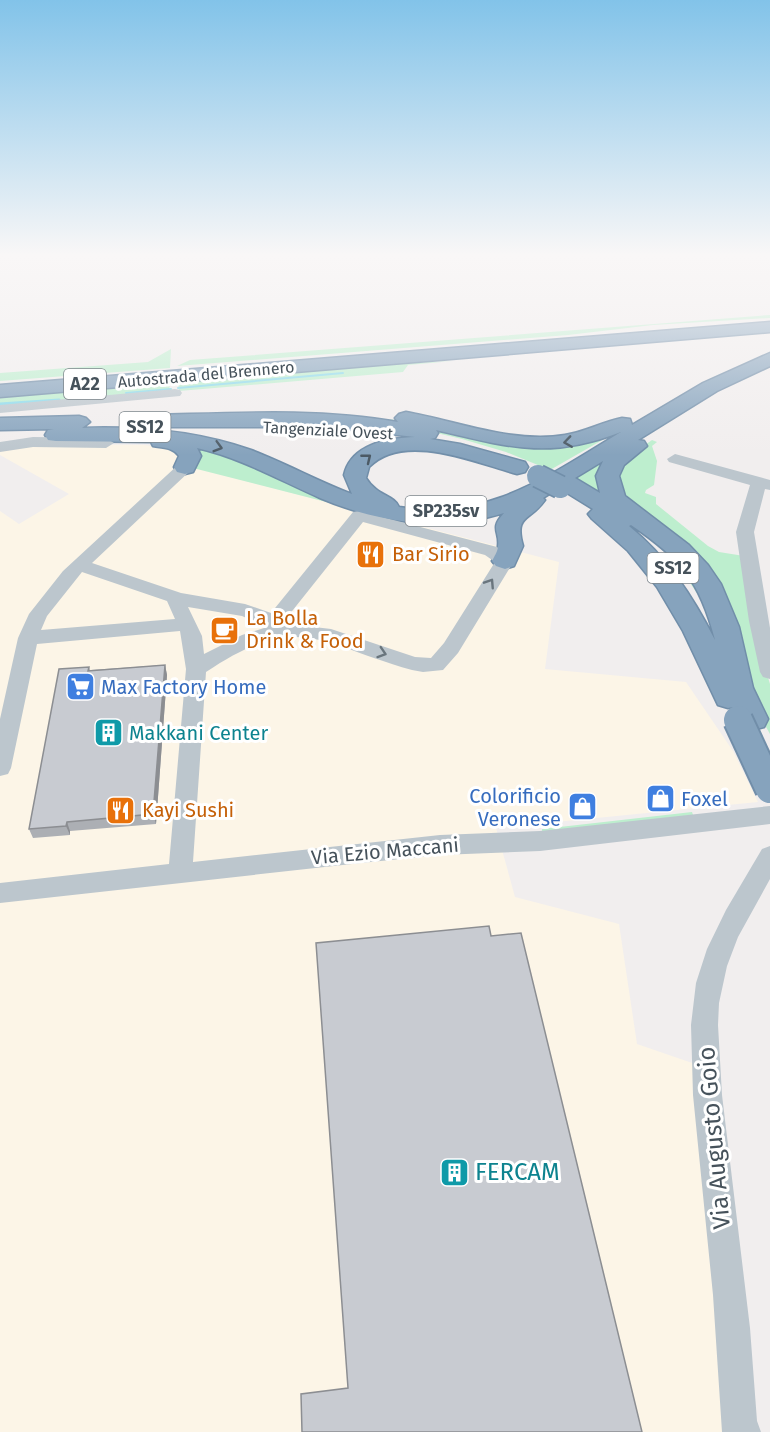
<svg xmlns="http://www.w3.org/2000/svg" width="770" height="1432" font-family="'Fira Sans',sans-serif">
<style>
.commercial{fill:#fcf5e7}
.green{fill:#bdeece}
.lines{fill:none;stroke-linecap:round;stroke-linejoin:round}
.stream-far1{stroke:#8adaeb;stroke-width:2}
.stream{stroke:#8adaeb;stroke-width:3}
.highway-casing{stroke:#718ea9;stroke-width:3}
.minor{fill:#bcc6cd;fill-rule:evenodd}
.highway{fill:#86a3bd;fill-rule:evenodd}
.highway-bridge-far1-casing{stroke:#718ea9;stroke-width:25;stroke-linecap:butt}
.highway-bridge-casing{stroke:#718ea9;stroke-width:32;stroke-linecap:butt}
.highway-bridge-far1{stroke:#86a3bd;stroke-width:22}
.highway-bridge{stroke:#86a3bd;stroke-width:28}
.wall{fill:#acafb4}
.shaded-wall{fill:#8c8e92}
.building{fill:#c8cbd1;stroke:#8c8e92;stroke-width:1.5}
.oneway{stroke:#4c5a65}
.oneway2{stroke:#69757d}
.labels{text-anchor:middle;stroke-width:6;stroke-linejoin:round;paint-order:stroke}
.far-street-label{font-size:16px;fill:#46525b;stroke:#fff}
.shield{fill:#fff;stroke:#7e868c;stroke-width:1.5}
.shield-label{font-size:18px;font-weight:bold;fill:#46525b}
.food-label{font-size:20px;fill:#c56008;stroke:#fff;text-anchor:start}
.shop-label{font-size:20px;fill:#366cbe;stroke:#fff;text-anchor:start}
.culture-label{font-size:20px;fill:#0d838f;stroke:#fff;text-anchor:start}
.street-label{font-size:20px;fill:#46525b;stroke:#fff}
.near-street-label{font-size:24px;fill:#46525b;stroke:#fff}
.near-culture-label{font-size:24px;fill:#0d838f;stroke:#fff;text-anchor:start}
</style>
<rect width="100%" height="100%" fill="#f1eeee"/>
<path class="commercial" d="M31 444 144 445 171 448 180 453V464L559 562 545 669 686 682 733 751 758 802 496 828 515 897 619 924 637 1044 698 1065 728 1432H0V511L19 524 69 494 0 455V450Z"/>
<path class="green" d="M770 315V318L653 325 568 335 177 366 190 360Z
M171 349 170 368 0 381V373L148 362Z
M453 361 408 365 403 372 179 391 178 382 374 365Z
M171 382 168 392 0 407V396Z
M678 415 622 451 602 476 679 556 707 609C691 583 673 556 649 536 623 516 595 498 568 479Z
M373 418 397 420 498 443 618 431 550 470 506 452 462 439Z
M652 440 657 442 652 446 657 461 654 485 646 490 645 493 656 497V504L708 546 719 552 744 556 759 648 770 684V734L761 718 723 607 616 492 621 462Z
M194 443 381 516 189 467 193 463Z
M692 812 693 815 542 832V829Z"/>
<g class="lines">
<path class="stream-far1" d="M178 388 343 373
M126 393 171 389"/>
<path class="stream" d="M0 404 59 400"/>
<defs>
<path id="highway" d="M770 322V332L0 397V385Z
M770 353V366L717 391 638 440 644 441 647 446 624 465 619 476 625 496 689 545 708 565 721 584 739 627 753 688 768 719 764 727 753 730 742 727 733 707 728 708 718 705 683 631 657 587 628 551 592 519 588 514 593 509 559 488 543 498 545 500C530 522 514 514 523 546L514 566 505 569 496 566 492 561C494 557 498 551 498 546 500 531 489 529 504 513 442 532 379 523 320 498 279 480 241 458 197 448L201 456 193 472 185 474 177 472 174 467 179 456C173 447 163 448 153 446L151 442 56 441 48 440 45 435 48 430 54 429 0 430V418L79 416 86 418 90 422 82 428C140 426 196 431 251 450 285 463 318 481 352 494L344 475C351 444 388 438 415 437L326 427H157L150 425 146 421 150 417 157 415C237 413 319 408 398 422L395 418 399 414 406 412C457 421 513 444 565 435 585 432 602 422 622 418L630 419 632 425 703 383ZM436 430C508 447 549 460 621 432 549 475 488 522 399 507 394 495 377 496 366 478L369 467C404 431 476 463 517 474L525 472 528 467 525 462 460 444 430 439 435 438 438 433ZM603 461 596 476 600 493 575 478ZM631 525C681 559 700 581 715 640 693 597 667 557 629 526Z"/>
</defs>
<use href="#highway" class="highway-casing"/>
<path class="minor" d="M175 389 180 390 182 393 180 396 0 413V405Z
M33 437 106 438 114 443 106 448 33 447 0 452V442Z
M675 454 770 480V490L765 489 754 532 770 628V679L763 677 760 672 749 621 736 532 750 485 669 462 667 459Z
M185 462 191 464 193 467 191 470 92 563 181 593 245 604 271 613 353 512 359 511 497 547 514 561 458 653 443 670 423 672 412 670C319 644 298 610 206 672L193 862 440 835 540 831 770 806V824L540 851 440 855 361 863 0 903V883L169 864 186 669 180 631 37 644 11 768 8 774 0 776V719L18 638 29 614 63 571 179 464ZM363 522 485 555 495 562 444 643 431 658 415 657 331 629 289 624 285 620ZM82 572 167 601 175 619 41 630 47 616ZM188 607 242 616 267 627 242 635 204 654 202 636Z
M770 846V879L738 937 727 966 719 1003 718 1025 722 1095 750 1328 757 1421 761 1432H722L713 1295 693 1095 691 1025 696 983 707 949 726 910 762 849Z"/>
<use href="#highway" class="highway"/>
<defs>
<path id="highway-bridge-far1" d="M538 476 560 487"/>
<path id="highway-bridge" d="M738 720 770 789"/>
</defs>
<use href="#highway-bridge-far1" class="highway-bridge-far1-casing"/>
<use href="#highway-bridge" class="highway-bridge-casing"/>
<use href="#highway-bridge-far1" class="highway-bridge-far1"/>
<use href="#highway-bridge" class="highway-bridge"/>
</g>
<path class="wall" d="M165 665 167 675 156 824 70 831V835L33 838 29 829 89 667 90 670Z"/>
<path class="shaded-wall" d="M165 665 167 675 156 824 153 814Z
M67 822 70 831V835L66 826Z"/>
<path class="building" d="M165 665 153 814 67 822 66 826 29 829 59 669 89 667 88 671Z
M489 926 491 936 521 933 642 1432H302L301 1394 348 1388 316 943Z"/>
<defs><path id="oneway-chevron" d="M-2-3.5L2.5 0L-2 3.5" fill="none" stroke-width="1.6" stroke-linecap="round" stroke-linejoin="round" transform="scale(1.5)"/></defs>
<g class="oneway">
<use href="#oneway-chevron" transform="translate(568 442) rotate(172)"/>
<use href="#oneway-chevron" transform="translate(218 447) rotate(16)"/>
<use href="#oneway-chevron" transform="translate(367 458) rotate(-39)"/>
</g>
<g class="oneway2">
<use href="#oneway-chevron" transform="translate(490 583) rotate(-57)"/>
<use href="#oneway-chevron" transform="translate(382 653) rotate(18)"/>
</g>
<linearGradient id="sky" x2="0" y2="1"><stop stop-color="#82c3e9"/><stop offset="0.56" stop-color="#f9f7f7"/><stop offset="1" stop-color="#f9f7f7" stop-opacity="0"/></linearGradient>
<rect width="770" height="455" fill="url(#sky)"/>
<defs>
<symbol id="restaurant-square" viewBox="-11 -11 22 22"><rect x="-9" y="-9" width="18" height="18" rx="4" fill="#e8710a" stroke="#fff"/><path d="M-5-6h1v4h1v-4h1v4h1v-4h1v5L-1.5 .5V6h-2V.5L-5-1ZM5-6V6H3V1.5H1.5Q1.5-4 5-6Z" fill="#fff"/></symbol>
<symbol id="cafe-square" viewBox="-11 -11 22 22"><rect x="-9" y="-9" width="18" height="18" rx="4" fill="#e8710a" stroke="#fff"/><path d="M-5.5-4.5H6V0H3Q3 3.5 0 3.5H-2.5Q-5.5 3.5-5.5 0ZM3-3.2v2h1.7v-2ZM-6 4.5H4V6H-6Z" fill="#fff"/></symbol>
<symbol id="supermarket-square" viewBox="-11 -11 22 22"><rect x="-9" y="-9" width="18" height="18" rx="4" fill="#3f7fe0" stroke="#fff"/><path d="M-6-5.5h2.5l.6 2H6L4.5 2H-2.5L-4.4-4H-6ZM-1.5 3.2a1.3 1.3 0 1 0 .1 0ZM3 3.2a1.3 1.3 0 1 0 .1 0Z" fill="#fff"/></symbol>
<symbol id="building-square" viewBox="-11 -11 22 22"><rect x="-9" y="-9" width="18" height="18" rx="4" fill="#0f9aa8" stroke="#fff"/><path d="M-4-6H4V6H1V3H-1V6H-4ZM-2.5-4.3h1.7v1.8h-1.7ZM.8-4.3h1.7v1.8H.8ZM-2.5-1h1.7V.8h-1.7ZM.8-1h1.7V.8H.8Z" fill="#fff"/></symbol>
<symbol id="shop-square" viewBox="-11 -11 22 22"><rect x="-9" y="-9" width="18" height="18" rx="4" fill="#3f7fe0" stroke="#fff"/><path d="M-5-2.5h2.3a2.7 3.5 0 0 1 5.4 0H5L5.5 6h-11ZM-1.5-2.5h3a1.5 2.3 0 0 0-3 0Z" fill="#fff"/></symbol>
</defs>
<g fill-rule="evenodd">
<use href="#restaurant-square" x="354" y="538" width="33" height="33"/>
<use href="#cafe-square" x="208" y="614" width="33" height="33"/>
<use href="#supermarket-square" x="64" y="670" width="33" height="33"/>
<use href="#building-square" x="92" y="716" width="33" height="33"/>
<use href="#shop-square" x="644" y="782" width="33" height="33"/>
<use href="#shop-square" x="566" y="790" width="33" height="33"/>
<use href="#restaurant-square" x="104" y="794" width="33" height="33"/>
<use href="#building-square" x="438" y="1156" width="33" height="33"/>
</g>
<g class="labels">
<g class="far-street-label">
<text transform="translate(206 374) rotate(-5)" y="6">Autostrada del Brennero</text>
<text transform="translate(328 430) rotate(3)" y="6">Tangenziale Ovest</text>
</g>
<g class="shield">
<rect x="64" y="369" width="42" height="30" rx="4.5"/>
<rect x="119.5" y="412" width="51" height="30" rx="4.5"/>
<rect x="405.5" y="496" width="81" height="30" rx="4.5"/>
<rect x="647.5" y="553" width="51" height="30" rx="4.5"/>
</g>
<g class="shield-label">
<text x="85" y="390">A22</text>
<text x="145" y="433">SS12</text>
<text x="446" y="517">SP235sv</text>
<text x="673" y="574">SS12</text>
</g>
<g class="food-label">
<text x="392" y="561">Bar Sirio</text>
<text x="246" y="625">La Bolla<tspan x="246" dy="23">Drink &amp; Food</tspan></text>
<text x="142" y="817">Kayi Sushi</text>
</g>
<g class="shop-label">
<text x="101" y="694">Max Factory Home</text>
<text x="561" y="803" text-anchor="end">Colorificio<tspan x="561" dy="23">Veronese</tspan></text>
<text x="681" y="806">Foxel</text>
</g>
<g class="culture-label">
<text x="129" y="740">Makkani Center</text>
</g>
<g class="street-label">
<text transform="translate(385 851) rotate(-5)" y="7">Via Ezio Maccani</text>
</g>
<g class="near-street-label">
<text transform="translate(714 1138) rotate(-95)" y="8">Via Augusto Goio</text>
</g>
<g class="near-culture-label">
<text x="475" y="1180">FERCAM</text>
</g>
</g>
</svg>
